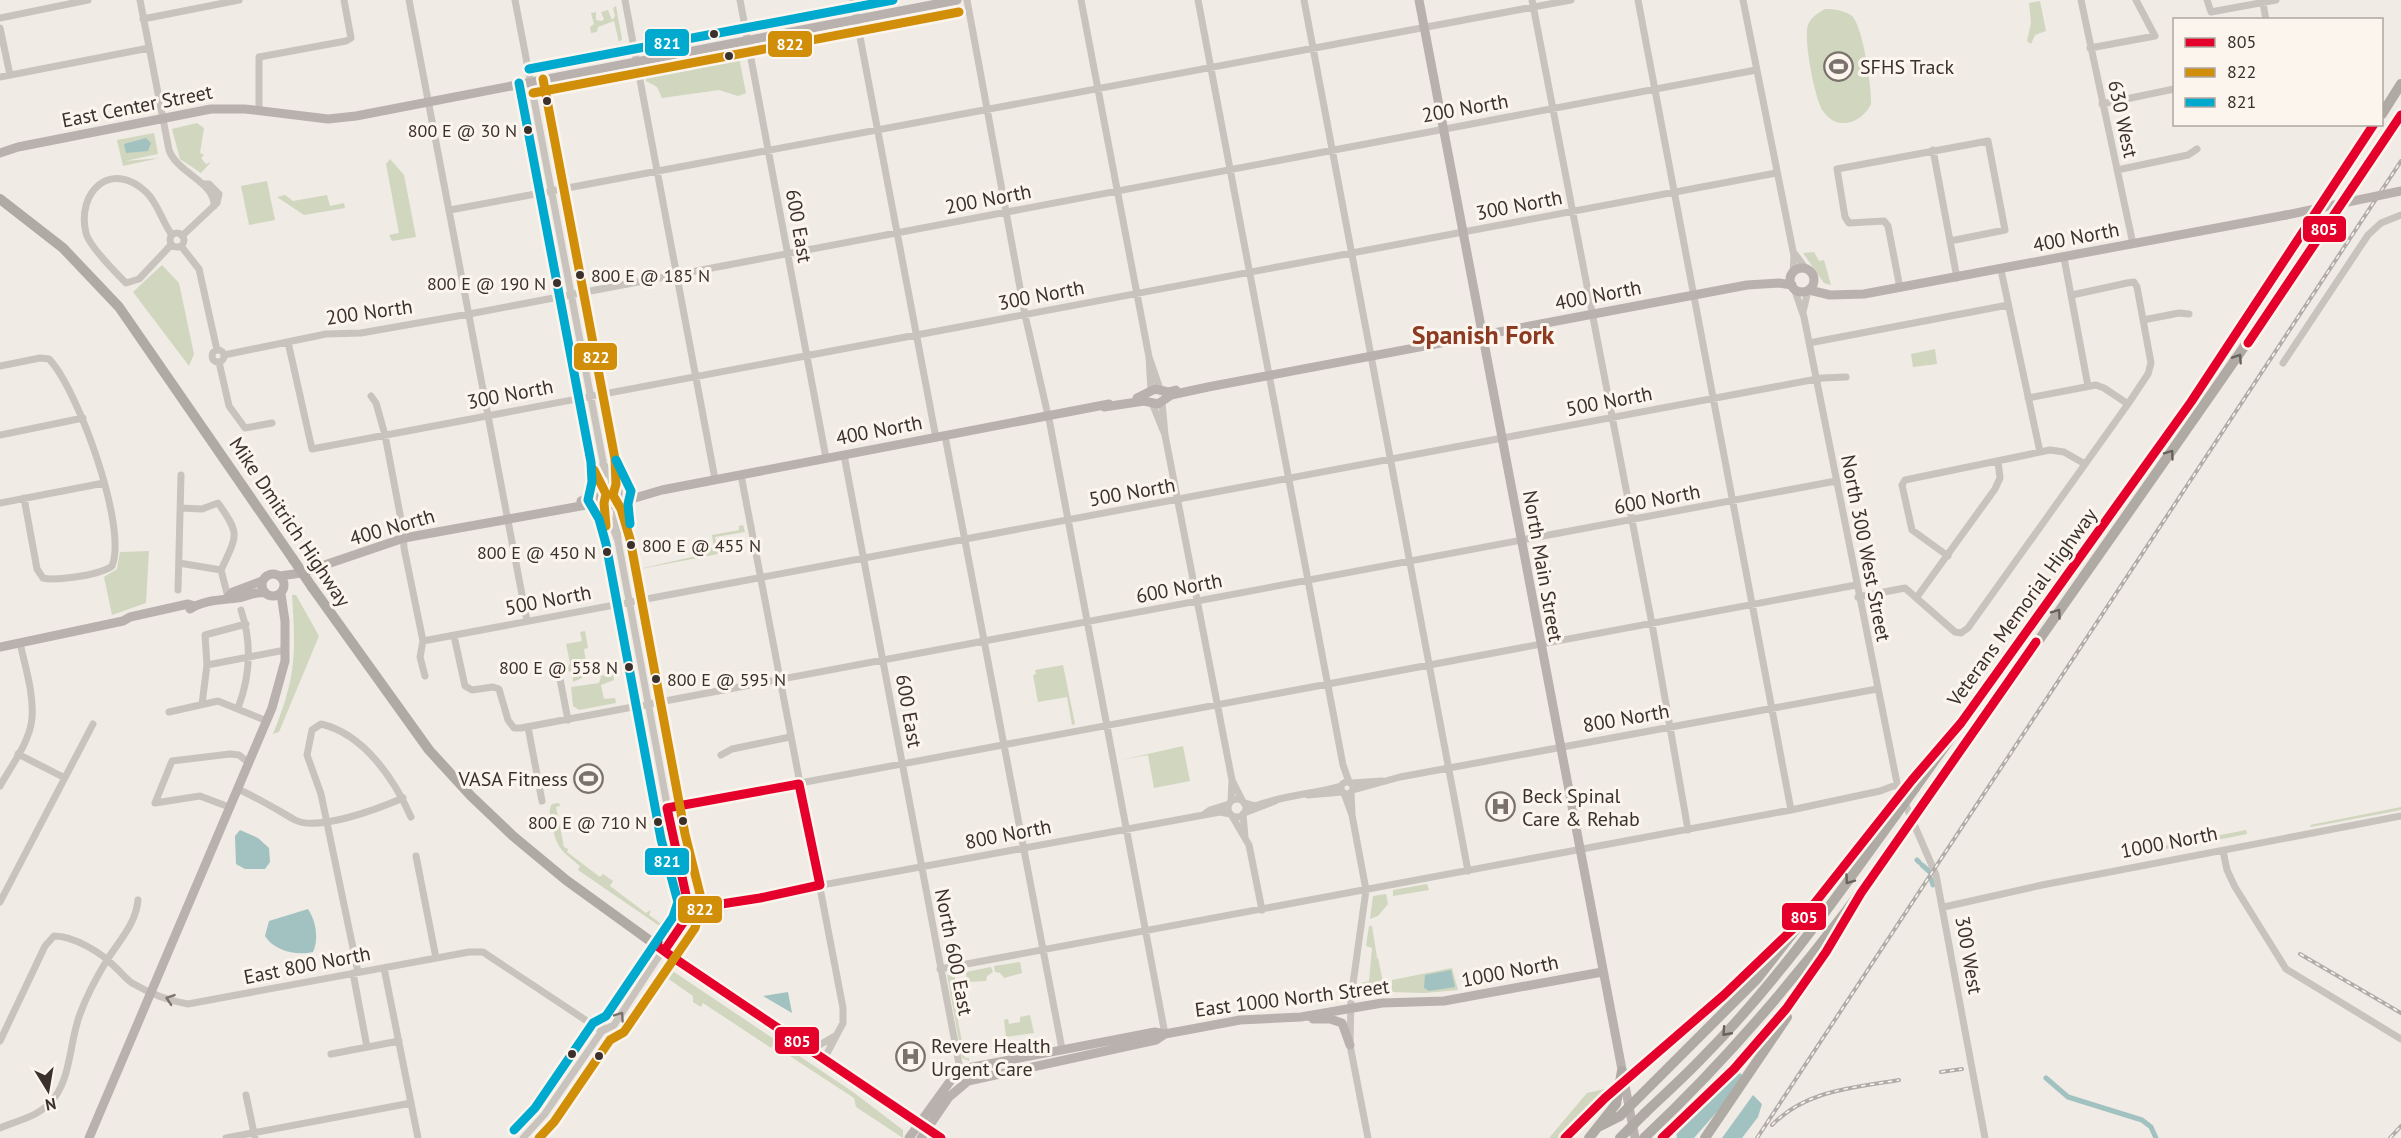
<svg xmlns="http://www.w3.org/2000/svg" width="2401" height="1138" font-family="'PT Sans',sans-serif">
<style>
.green{fill:#d1d6bf}
.water{fill:#a1c2c1}
.lines{fill:none;stroke-linecap:round;stroke-linejoin:round}
.canal{stroke:#a1c2c1;stroke-width:5}
.minor{stroke:#c9c3be;stroke-width:7}
.major{stroke:#b8b1ad;stroke-width:9}
.highway{stroke:#afaaa4;stroke-width:10}
.rail-casing{stroke:#b1aca8;stroke-width:4}
.rail{stroke:#fbf5ee;stroke-width:1.5;stroke-dasharray:4.5;stroke-linecap:butt}
.major-bridge{stroke:#b8b1ad;stroke-width:9}
.highway-bridge{stroke:#afaaa4;stroke-width:10}
.bus-1-casing{stroke:#fbf5ee;stroke-width:14}
.bus-2-casing{stroke:#fbf5ee;stroke-width:14}
.bus-3-casing{stroke:#fbf5ee;stroke-width:14}
.bus-1{stroke:#e4002b;stroke-width:9}
.bus-2{stroke:#d18e09;stroke-width:9}
.bus-3{stroke:#00a9ce;stroke-width:9}
.oneway{stroke:#69615b}
.oneway2{stroke:#7b726d}
.bus-dot{fill:#3b302b;stroke:#fbf5ee;stroke-width:2}
.labels{text-anchor:middle;stroke-width:6;stroke-linejoin:round;paint-order:stroke}
.bus-label{font-size:18px;fill:#3b302b;stroke:#fbf5ee;text-anchor:end}
.poi-label{font-size:20px;fill:#3b302b;stroke:#fbf5ee;text-anchor:start}
.street-label{font-size:20px;fill:#3b302b;stroke:#fbf5ee}
.district-label{font-size:26px;font-weight:bold;fill:#8c3b22;stroke:#fbf5ee}
.line-badge{stroke:#fbf5ee;stroke-width:2}
.badge-label{font-size:16px;text-anchor:middle;font-weight:bold;fill:#fff}
</style>
<rect width="100%" height="100%" fill="#f0ebe5"/>
<path class="green" d="M2040 1 2046 31 2035 35 2031 44 2027 41 2031 23 2029 3Z
M616 6 622 39 619 42 614 21 598 27 597 32 591 33 590 27 594 24 591 13 596 12V20L602 21 604 19 601 12 608 10 612 20 615 16 613 8Z
M1825 9C1834 9 1844 10 1852 16 1863 26 1872 89 1871 104 1862 123 1837 132 1823 111 1815 100 1803 38 1808 25 1811 17 1818 13 1825 9Z
M739 57 746 93 738 96 719 90 662 98 657 87 646 81 645 76Z
M197 123 204 128 200 153 204 155 201 158 206 164 211 162 201 173 180 159 172 129Z
M154 133 158 154 125 161 160 158 123 166 117 140Z
M390 159 404 175 416 237 392 241 389 235 399 233 386 164Z
M267 181 275 220 249 225 241 186Z
M285 195 293 201 327 195 330 206 344 203 345 208 304 215 277 197Z
M1814 252 1819 261 1824 260 1831 285 1824 283 1803 253Z
M162 265 179 283 194 354 189 366 133 292Z
M1935 349 1937 364 1913 367 1911 354Z
M743 525 745 532 715 537 718 554 630 571 705 554V549L714 547 712 535 739 530V526Z
M149 551 146 603 112 615 104 577 117 569 120 552Z
M292 595H296L319 636 279 732 273 734C296 677 296 655 292 595Z
M585 631 588 648 584 649 586 662 598 661 601 676 613 673 614 680 601 685 604 699 615 698 616 703 579 710 573 706 571 687 599 683 601 677 596 674 594 667 580 669 582 678 573 682V674L567 670 570 663 566 644 582 641 580 632Z
M1063 665 1075 724 1072 725 1067 697 1038 702 1033 675 1036 674 1035 670Z
M1183 746 1190 781 1154 788 1148 755 1121 760Z
M559 803 560 806 556 807 564 847 568 849 567 852 600 877 603 874 613 881 610 886 646 913 651 910 649 915 660 923 665 917 667 918 661 927 578 870 580 866C561 850 556 848 552 823 550 815 548 810 552 804Z
M2401 807V810L2311 827 2310 825Z
M2246 830 2247 834 2178 848 2174 846 2164 850V846Z
M1427 884 1429 890 1393 896V890Z
M1386 894 1388 904 1378 916 1370 919 1373 896Z
M1369 926H1372L1377 957H1374L1378 958 1385 992 1361 996V983L1369 981 1372 948 1366 946Z
M1020 962 1022 973 1004 978 1000 973 995 972 994 966Z
M665 966 853 1092 903 1130V1138L856 1107 854 1098 776 1047 773 1045 771 1048 703 1003 701 1007 693 1002V996L660 973Z
M991 967 993 972 987 976 986 981 967 982 966 972Z
M1452 968 1458 990 1425 993 1392 992V980Z
M954 974 956 983 951 984 965 1058H969V1061L962 1058 947 975Z
M1030 1015 1034 1033 1006 1037 1004 1020 1008 1019 1009 1024 1020 1022V1017Z
M1609 1088 1559 1138H1549L1587 1093Z"/>
<path class="water" d="M146 138 151 143 148 151 126 153 124 144Z
M240 830 258 838 269 848 270 862 265 869H245L236 864 235 836Z
M308 909C316 921 319 939 313 952 297 956 274 951 265 936L269 921Z
M1451 970 1455 987 1429 991 1424 988 1425 975Z
M788 992 792 1013 763 996Z
M1739 1072 1742 1075 1722 1106 1694 1138H1677L1676 1131Z
M1753 1095 1762 1104 1758 1117 1742 1138H1722Z"/>
<g class="lines">
<path class="canal" d="M1917 860 1919 862
M1922 865 1930 872
M1931 879 1933 885
M2046 1078 2068 1097 2142 1120 2151 1127 2156 1138"/>
<path class="minor" d="M140 0 169 150C177 173 215 182 214 206
M409 0 527 621
M515 0 603 461 602 489
M625 0 715 479
M740 0 826 458
M853 0 936 438
M967 0 1025 315 1050 424 1165 1034
M1081 0 1149 357 1160 389
M1198 0 1343 765 1349 782
M1304 0 1468 871
M1532 0 1652 624 1688 830
M1638 0 1791 810
M1743 0 1794 256 1793 273
M2081 0 2133 244
M2207 0 2211 12 2276 0
M2263 3 2266 20
M0 18 88 0
M143 19 239 0
M0 28 10 75
M2090 48 2155 36 2136 0
M0 77 149 48
M2102 104 2174 89
M259 111V57L346 41 351 38 344 0
M1933 150 1957 278
M2117 170 2188 155 2197 149
M450 210 1571 0
M170 240a7 7 0 1 1 14 0a7 7 0 1 1-14 0Z
M182 236 217 203 219 194 209 184H203
M171 245 139 279 126 283C116 273 89 246 86 233 76 192 111 159 146 192 158 203 162 222 172 235
M181 246 199 269 217 350
M1795 254 1806 269
M2064 258 2088 386
M2001 270 2040 452
M1794 288 1804 317 1898 788
M1900 288 1888 226 1884 221 1849 223 1845 217 1837 169 1988 141 2005 230 1950 241
M1803 312 1808 291
M2143 320 2179 313 2189 314
M288 342 312 449 1776 173
M1809 343 2008 305
M212 356a6 6 0 1 1 12 0a6 6 0 1 1-12 0Z
M224 355 326 334 361 333 469 314 1756 70
M1149 357 1151 391
M219 362 229 406 245 428 272 423
M2283 363 2368 235 2381 223 2401 215
M0 366 40 358 49 359C78 389 128 528 112 566 101 575 56 581 43 578L37 569 24 498
M371 396 376 403 385 435 403 530 404 548 423 641 420 657 425 676
M2028 398 2096 385 2104 388 2128 404
M1162 402 1165 435 1232 780 1231 801
M1152 403 1165 435
M0 435 83 418
M945 436 1062 1049
M844 455 959 1064 953 1077
M605 466 615 487
M741 475 843 1008V1023L824 1059
M0 503 104 483
M616 503 618 539
M181 508 202 509 218 503C241 535 237 535 221 570L228 597
M1948 556 1912 530 1902 485 1905 480 2050 450 2064 452 2085 464
M179 563 221 570
M178 590 181 475
M1858 597 1905 588 1955 632 1961 633 1968 628 2128 404 2148 374 2151 363 2137 287 2134 282 2127 283 2072 295
M1917 597 1995 489 2000 478 1998 461
M454 636 465 686 472 690 493 687 499 689 508 720 514 728H521L1836 481
M423 641 1822 378 1846 377
M207 665 285 650
M560 679 568 720
M202 704 207 665 205 635 246 624
M238 708C250 677 252 643 241 610
M169 712 218 701 267 721
M528 727 542 801
M18 754 65 778
M721 755 732 749 790 737
M1232 780 1242 800
M1341 788a6 6 0 1 1 12 0a6 6 0 1 1-12 0Z
M1352 783 1382 781
M0 786C11 766 30 742 32 718 34 694 25 666 20 643
M238 789C258 798 276 809 295 820 318 832 380 808 403 798
M1353 790 1400 777 1877 689
M1351 792 1352 815 1366 890 1351 998 1350 1045 1368 1138
M1344 793 1352 815
M1308 795 1342 792
M1228 808a9 9 0 1 1 18 0a9 9 0 1 1-18 0Z
M1904 801 1936 875 1985 1138
M155 803 172 761 230 754 239 755 249 763
M155 803 200 796 229 807
M1244 803 1255 806C1281 796 1313 794 1341 786
M667 808 1856 585
M1244 813 1275 801
M1243 814 1245 837
M1203 815 1210 810 1229 804
M1232 816 1249 845 1262 910
M2223 851 2227 870 2235 887 2286 969 2401 1039
M416 856 436 958
M0 902 93 724
M1944 907 2042 885 2401 816
M678 916 686 910 1220 812 1230 814
M684 925 706 912 742 903
M384 968 418 1138
M940 969 1791 810 1880 791 1896 785
M358 972 321 794 307 755 312 730 321 724C364 734 394 779 411 817
M353 973 367 1047
M602 1031V1022L648 955 678 916 683 904 679 887 682 881
M0 1041 45 946 54 936C74 936 102 953 115 967 121 972 125 978 132 983 149 993 169 1001 188 1004L469 952H483L602 1031
M811 1050 835 1036
M331 1054 399 1041
M246 1095 255 1138
M0 1128C21 1119 40 1117 55 1097 71 1075 70 1040 80 1014 87 995 96 978 107 960 119 941 136 924 138 900
M226 1138 411 1103
M523 1138 544 1115 602 1031 614 1025 689 910 673 837 618 541 604 503"/>
<path class="major" d="M1419 0 1635 1138
M0 153 18 147 211 109H245L328 119 356 116 957 0
M1790 280a12 12 0 1 1 24 0a12 12 0 1 1-24 0Z
M1809 290 1830 295 1864 294 2286 215
M1137 398 1155 389 1168 392 1176 390
M1104 407 1144 401 1158 404 1171 395 1208 387 1747 285 1779 283 1792 285
M601 491V500L611 505 662 490 1109 404
M581 501 609 486 618 490V501
M262 585a11 11 0 1 1 22 0a11 11 0 1 1-22 0Z
M280 576 301 573 404 538 603 502
M228 597 233 592 262 581
M190 609C203 600 222 600 237 598 248 597 253 591 265 593
M0 647 123 621 130 617 188 604 195 606
M1313 1019H1330L1342 1023 1350 1045
M89 1138 272 708 285 661V621L281 594
M909 1138 951 1080 968 1068 1155 1032 1165 1034 1240 1020 1301 1017 1382 1003 1444 1001 1602 972
M921 1138 949 1097 968 1081 1156 1040 1165 1034"/>
<path class="highway" d="M2382 114 2401 84
M0 199 63 248 119 307 293 559
M312 587 429 750 471 796 513 836 566 880 671 956 941 1138
M1915 788 2191 402 2374 124
M1921 809C2081 578 2246 350 2401 115
M1645 1063 1724 995 1781 940
M1645 1113C1665 1094 1685 1076 1704 1056 1776 983 1836 898 1895 816
M1600 1126 1620 1116 1757 979 1892 806
M1565 1138 1605 1098
M1589 1138 1616 1104 1622 1071
M1644 1138C1742 1046 1826 943 1903 833
M1662 1138 1757 1045 1780 1016 1842 927
M1705 1138 1787 1017"/>
<defs>
<path id="rail" d="M2300 954 2401 1013
M1941 1072 1962 1069
M1772 1125C1806 1090 1853 1088 1899 1080
M1757 1138 2401 161
M2390 1138 2401 1126"/>
</defs>
<use href="#rail" class="rail-casing"/>
<use href="#rail" class="rail"/>
<path class="major-bridge" d="M2286 215 2401 191"/>
<path class="highway-bridge" d="M293 559 312 587
M1892 806 1912 780
M1895 816 1915 788
M1903 833 1921 809
M1605 1098 1645 1063
M1620 1138 1645 1113"/>
<defs>
<path id="bus-1" d="M2248 343 2401 115
M799 784 820 885 760 898 689 909 667 808Z
M658 942 656 945 671 956 941 1138
M664 951 683 923 689 909
M1565 1138 1605 1098 1724 995 1799 923 1912 780 1961 723 2191 402 2374 124
M1662 1138 1734 1069 1786 1009 1826 952 1861 893 2036 642"/>
<path id="bus-2" d="M533 93 959 12
M594 470 606 494 604 503 606 526
M539 1138 554 1122 610 1040 624 1032 695 928 702 902 685 834 630 539 621 509 613 495 616 484 615 459 543 79"/>
<path id="bus-3" d="M529 69 893 0
M616 460 631 491 628 504 630 524
M514 1130 535 1108 593 1023 606 1016 673 917 678 902 661 839 606 544 599 519 588 500 592 482 591 462 519 83"/>
</defs>
<use href="#bus-1" class="bus-1-casing"/>
<use href="#bus-2" class="bus-2-casing"/>
<use href="#bus-3" class="bus-3-casing"/>
<use href="#bus-1" class="bus-1"/>
<use href="#bus-2" class="bus-2"/>
<use href="#bus-3" class="bus-3"/>
</g>
<defs><path id="oneway-chevron" d="M-2-3.5L2.5 0L-2 3.5" fill="none" stroke-width="1.6" stroke-linecap="round" stroke-linejoin="round" transform="scale(1.5)"/></defs>
<g class="oneway">
<use href="#oneway-chevron" transform="translate(2238 358) rotate(-56)"/>
<use href="#oneway-chevron" transform="translate(2170 454) rotate(-54)"/>
<use href="#oneway-chevron" transform="translate(2057 613) rotate(-55)"/>
<use href="#oneway-chevron" transform="translate(1849 880) rotate(126)"/>
<use href="#oneway-chevron" transform="translate(1726 1032) rotate(132)"/>
</g>
<g class="oneway2">
<use href="#oneway-chevron" transform="translate(170 999) rotate(-161)"/>
<use href="#oneway-chevron" transform="translate(620 1016) rotate(-55)"/>
</g>
<defs>
<symbol id="stadium-ring" viewBox="-11 -11 22 22"><circle r="9.5" fill="#fbf5ee" stroke="#7a716c" stroke-width="1.5"/><path d="M0-5a6.5 5 0 1 0 0 10a6.5 5 0 1 0 0-10ZM-3.5-1.8h7v3.6h-7Z" fill="#7a716c"/></symbol>
<symbol id="hospital-ring" viewBox="-11 -11 22 22"><circle r="9.5" fill="#fbf5ee" stroke="#7a716c" stroke-width="1.5"/><path d="M-5-5h3v3.5h4V-5h3V5h-3V1.5h-4V5h-3Z" fill="#7a716c"/></symbol>
</defs>
<g fill-rule="evenodd">
<use href="#stadium-ring" x="1822" y="50" width="33" height="33"/>
<use href="#stadium-ring" x="572" y="762" width="33" height="33"/>
<use href="#hospital-ring" x="1484" y="790" width="33" height="33"/>
<use href="#hospital-ring" x="894" y="1040" width="33" height="33"/>
</g>
<g class="bus-dot">
<circle cx="714" cy="34" r="5"/>
<circle cx="729" cy="56" r="5"/>
<circle cx="547" cy="101" r="5"/>
<circle cx="528" cy="130" r="5"/>
<circle cx="580" cy="275" r="5"/>
<circle cx="557" cy="283" r="5"/>
<circle cx="631" cy="545" r="5"/>
<circle cx="607" cy="552" r="5"/>
<circle cx="629" cy="667" r="5"/>
<circle cx="656" cy="679" r="5"/>
<circle cx="683" cy="821" r="5"/>
<circle cx="658" cy="822" r="5"/>
<circle cx="572" cy="1054" r="5"/>
<circle cx="599" cy="1056" r="5"/>
</g>
<g class="labels">
<g class="bus-label">
<text x="517" y="137">800 E @ 30 N</text>
<text x="591" y="282" text-anchor="start">800 E @ 185 N</text>
<text x="546" y="290">800 E @ 190 N</text>
<text x="642" y="552" text-anchor="start">800 E @ 455 N</text>
<text x="596" y="559">800 E @ 450 N</text>
<text x="618" y="674">800 E @ 558 N</text>
<text x="667" y="686" text-anchor="start">800 E @ 595 N</text>
<text x="647" y="829">800 E @ 710 N</text>
</g>
<g class="poi-label">
<text x="1860" y="74">SFHS Track</text>
<text x="568" y="786" text-anchor="end">VASA Fitness</text>
<text x="1522" y="803">Beck Spinal<tspan x="1522" dy="23">Care &amp; Rehab</tspan></text>
<text x="931" y="1053">Revere Health<tspan x="931" dy="23">Urgent Care</tspan></text>
</g>
<g class="street-label">
<text transform="translate(137 106) rotate(-11)" y="7">East Center Street</text>
<text transform="translate(1465 108) rotate(-10)" y="7">200 North</text>
<text transform="translate(2123 119) rotate(78)" y="7">630 West</text>
<text transform="translate(988 199) rotate(-11)" y="7">200 North</text>
<text transform="translate(1519 205) rotate(-11)" y="7">300 North</text>
<text transform="translate(799 226) rotate(80)" y="7">600 East</text>
<text transform="translate(2076 237) rotate(-11)" y="7">400 North</text>
<text transform="translate(1041 295) rotate(-11)" y="7">300 North</text>
<text transform="translate(1598 295) rotate(-11)" y="7">400 North</text>
<text transform="translate(369 312) rotate(-8)" y="7">200 North</text>
<text transform="translate(510 394) rotate(-11)" y="7">300 North</text>
<text transform="translate(1609 401) rotate(-11)" y="7">500 North</text>
<text transform="translate(879 430) rotate(-11)" y="7">400 North</text>
<text transform="translate(1132 492) rotate(-10)" y="7">500 North</text>
<text transform="translate(1657 499) rotate(-11)" y="7">600 North</text>
<text transform="translate(290 522) rotate(56)" y="7">Mike Dmitrich Highway</text>
<text transform="translate(392 527) rotate(-16)" y="7">400 North</text>
<text transform="translate(1866 548) rotate(79)" y="7">North 300 West Street</text>
<text transform="translate(1543 566) rotate(80)" y="7">North Main Street</text>
<text transform="translate(1179 588) rotate(-11)" y="7">600 North</text>
<text transform="translate(548 600) rotate(-11)" y="7">500 North</text>
<text transform="translate(2022 607) rotate(-54)" y="7">Veterans Memorial Highway</text>
<text transform="translate(909 711) rotate(80)" y="7">600 East</text>
<text transform="translate(1626 718) rotate(-10)" y="7">800 North</text>
<text transform="translate(1008 834) rotate(-11)" y="7">800 North</text>
<text transform="translate(2169 842) rotate(-11)" y="7">1000 North</text>
<text transform="translate(954 952) rotate(79)" y="7">North 600 East</text>
<text transform="translate(1969 955) rotate(80)" y="7">300 West</text>
<text transform="translate(307 965) rotate(-11)" y="7">East 800 North</text>
<text transform="translate(1510 971) rotate(-11)" y="7">1000 North</text>
<text transform="translate(1292 998) rotate(-7)" y="7">East 1000 North Street</text>
</g>
<g class="district-label">
<text x="1483" y="344">Spanish Fork</text>
</g>
</g>
<g class="line-badge">
<rect x="644" y="28" width="46" height="29" rx="6" fill="#00a9ce"/>
<rect x="767" y="30" width="46" height="28" rx="6" fill="#d18e09"/>
<rect x="2302" y="215" width="45" height="28" rx="6" fill="#e4002b"/>
<rect x="573" y="342" width="45" height="29" rx="6" fill="#d18e09"/>
<rect x="644" y="847" width="46" height="29" rx="6" fill="#00a9ce"/>
<rect x="677" y="895" width="46" height="29" rx="6" fill="#d18e09"/>
<rect x="1781" y="902" width="46" height="29" rx="6" fill="#e4002b"/>
<rect x="774" y="1026" width="46" height="29" rx="6" fill="#e4002b"/>
</g>
<g class="badge-label">
<text x="667" y="49">821</text>
<text x="790" y="50">822</text>
<text x="2324" y="235">805</text>
<text x="596" y="363">822</text>
<text x="667" y="867">821</text>
<text x="700" y="915">822</text>
<text x="1804" y="923">805</text>
<text x="797" y="1047">805</text>
</g>
<rect x="2173" y="18" width="210" height="108" fill="#fbf5ee" stroke="#aea6a0" stroke-width="1.5"/>
<rect x="2185" y="38" width="30" height="9" fill="#e4002b" stroke="#aea6a0" stroke-width="1.5"/>
<text x="2227" y="48" font-size="18" fill="#3b302b">805</text>
<rect x="2185" y="68" width="30" height="9" fill="#d18e09" stroke="#aea6a0" stroke-width="1.5"/>
<text x="2227" y="78" font-size="18" fill="#3b302b">822</text>
<rect x="2185" y="98" width="30" height="9" fill="#00a9ce" stroke="#aea6a0" stroke-width="1.5"/>
<text x="2227" y="108" font-size="18" fill="#3b302b">821</text>
<g transform="translate(48 1090) rotate(169)" stroke="#fbf5ee" stroke-width="4.5" paint-order="stroke">
<path d="M0-4.5L10 22L0 15L-10 22Z" fill="#3b302b"/>
<text y="-9" font-size="16" font-weight="bold" text-anchor="middle" fill="#3b302b">N</text>
</g>
</svg>
